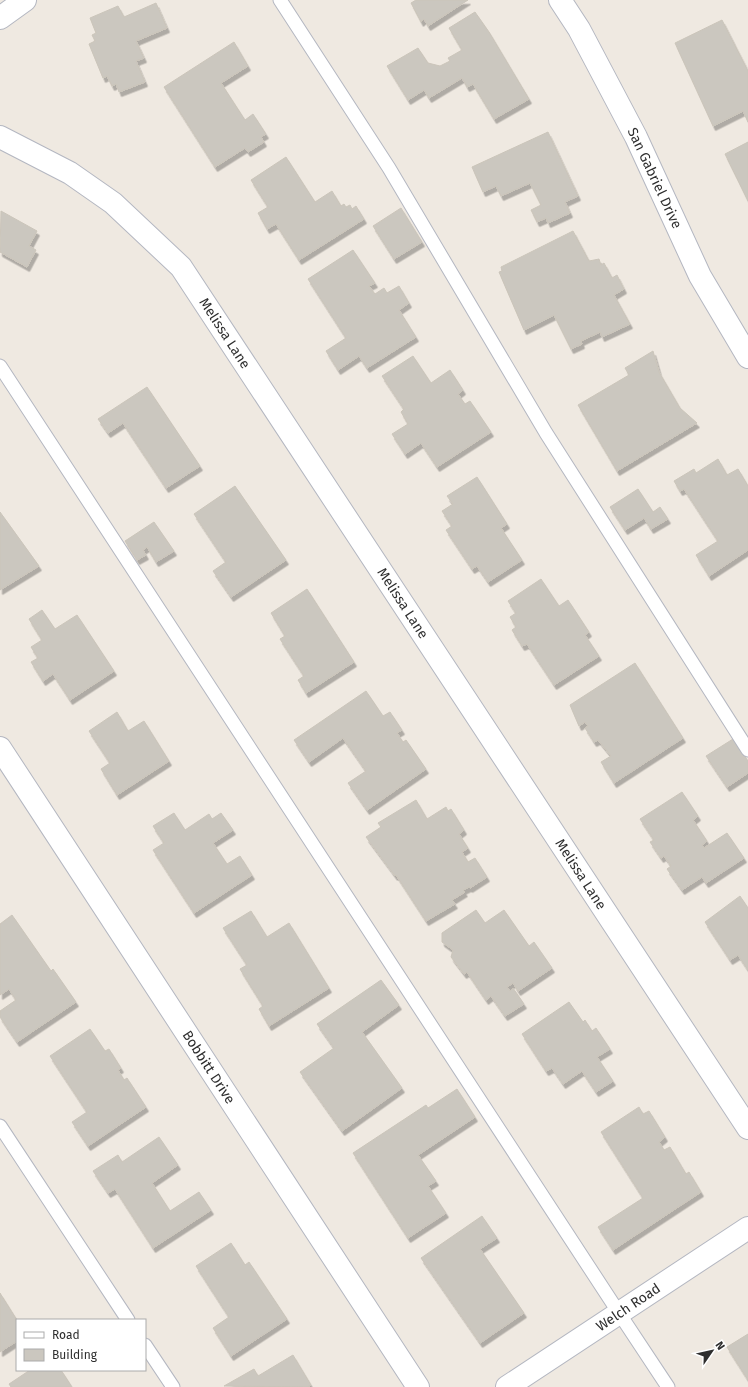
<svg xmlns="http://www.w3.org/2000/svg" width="748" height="1387" font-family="'Fira Sans',sans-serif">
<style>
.building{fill:#cbc7bf;stroke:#cbc5ba;filter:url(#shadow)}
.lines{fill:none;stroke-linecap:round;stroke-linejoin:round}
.service-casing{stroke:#b4b7c1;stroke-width:15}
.minor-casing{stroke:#b4b7c1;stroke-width:24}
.tertiary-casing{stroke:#b4b7c1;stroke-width:24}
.service{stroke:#fff;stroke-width:13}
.minor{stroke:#fff;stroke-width:22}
.tertiary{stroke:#fff;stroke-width:22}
.labels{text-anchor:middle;stroke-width:3;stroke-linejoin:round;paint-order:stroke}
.street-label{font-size:14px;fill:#2e2e2e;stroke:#fff}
</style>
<defs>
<filter id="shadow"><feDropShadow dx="2.5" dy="4.5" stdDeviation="0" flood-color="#0004"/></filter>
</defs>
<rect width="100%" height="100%" fill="#efe9e1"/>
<path class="building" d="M416 0H468L428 26 424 19 421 22 411 3Z
M156 3 167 28 136 41 144 58 136 61 145 82 119 92 116 84 112 86 107 76 103 78 89 44 95 41 92 35 96 33 90 18 118 6 124 17Z
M475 12 489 32 529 99 494 119 473 84 467 87 462 78 429 98 424 90 408 100 387 66 418 48 428 63 440 66 450 61 448 58 462 50 449 28Z
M722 20 748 71V122L743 111 713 126 675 43Z
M234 42 248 66 221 83 245 120 253 114 266 134 261 137 264 142 248 152 245 148 215 167 164 87Z
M548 132 578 196 565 202 570 213 548 223 546 218 537 222 531 210 541 205 530 183 501 196 496 186 483 192 472 167Z
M748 142V201L725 154Z
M286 157 315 202 332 191 341 206 344 204 346 207 350 205 352 209 356 206 364 219 299 260 276 224 267 229 258 213 268 207 251 180Z
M401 208 422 242 394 259 373 226Z
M1 211 37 231 29 246 36 250 27 267 0 252Z
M573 231 589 261 599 259 601 265 604 263 612 278 617 275 624 289 614 295 630 324 602 337 600 332 581 341 582 344 571 349 554 315 524 330 499 272 502 271 501 267Z
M353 250 375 283 369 286 375 294 384 288 387 293 399 286 409 303 399 310 416 337 367 368 359 356 338 370 326 351 346 338 308 279Z
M653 351 659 372 680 408 697 423 617 471 578 405 629 375 625 368Z
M413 356 431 383 450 370 463 390 458 394 465 404 470 401 491 432 437 467 421 443 405 454 392 434 408 424 401 412 404 409 382 376Z
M147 387 200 466 166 488 123 423 108 433 98 419Z
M718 459 727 475 738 469 748 486V550L709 576 696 555 718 541 684 489 680 491 674 481 694 469 696 473Z
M477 477 507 524 501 528 522 560 488 582 477 566 472 569 446 530 452 526 442 511 453 504 447 496Z
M235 486 286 560 231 597 213 571 226 562 194 514Z
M638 489 653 512 660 507 668 519 651 529 644 518 625 530 610 507Z
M0 512 39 566 0 590Z
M154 522 174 551 156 562 147 547 143 550 146 555 137 560 125 541Z
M541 579 559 606 568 600 589 632 585 635 599 656 554 685 527 644 522 646 512 630 516 627 510 617 516 613 508 601Z
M307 589 354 662 306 693 298 680 304 676 280 639 285 636 271 613Z
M42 610 55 629 77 615 114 671 70 700 53 674 43 681 31 662 38 658 31 647 42 640 29 619Z
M635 663 683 738 614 783 601 762 611 756 598 740 594 742 585 728 588 726 585 722 579 726 570 705Z
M366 691 383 716 390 712 402 730 397 733 403 742 406 740 426 769 367 810 348 783 366 771 343 738 309 762 294 740Z
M117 712 128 731 144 721 169 761 117 795 101 769 110 763 89 731Z
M733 739 748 761V773L727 787 706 756Z
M682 792 698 816 693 820 707 841 702 845 704 848 727 833 744 858 706 883 702 877 682 890 667 869 671 866 664 856 661 858 650 842 654 840 640 819Z
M416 800 427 819 446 807 448 811 451 809 464 830 459 834 468 848 462 852 468 862 475 858 487 877 470 888 469 887 463 890 465 892 452 900 455 904 426 921 396 875 395 876 366 837 381 827 378 823Z
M174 813 185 830 209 814 212 819 221 813 233 830 213 843 227 864 240 856 252 875 194 913 153 850 164 843 153 826Z
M740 896 748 908V970L738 955 730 960 705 922Z
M476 910 485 923 504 910 529 946 534 942 552 968 518 991 513 983 507 987 510 991 513 988 524 1004 505 1016 491 996 486 1000 467 972 464 974 451 957 453 950 442 942V933Z
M251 911 267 937 289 923 329 988 269 1026 259 1009 263 1006 240 969 247 965 223 928Z
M12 915 51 971 53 969 76 1002 17 1042 0 1017V1011L16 1000 9 989 0 995V924Z
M381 980 399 1005 362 1032 402 1088 342 1131 300 1072 334 1048 317 1024Z
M569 1002 583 1022 585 1020 592 1031 596 1028 610 1049 597 1057 613 1081 596 1092 582 1071 563 1084 552 1068 546 1071 522 1034Z
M90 1029 105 1051 109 1049 121 1068 118 1070 124 1080 127 1078 146 1107 88 1146 72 1122 87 1112 50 1056Z
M457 1089 475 1117 418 1155 436 1181 428 1186 446 1213 408 1238 353 1153 426 1105 428 1108Z
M639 1107 643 1114 649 1111 665 1137 659 1142 664 1150 670 1147 686 1174 689 1172 701 1192 613 1250 598 1227 643 1198 601 1132Z
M159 1137 178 1165 152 1183 170 1211 199 1192 211 1210 153 1248 115 1189 108 1193 93 1171 118 1155 122 1162Z
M482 1216 497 1238 480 1249 524 1313 480 1343 421 1258Z
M231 1243 245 1265 249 1262 287 1319 231 1356 213 1328 229 1317 196 1266Z
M0 1293 17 1320V1341L0 1352Z
M748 1334V1380L727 1347Z
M293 1355 311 1385 307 1387 224 1386 254 1369 258 1376Z
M30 1370H61L72 1387H11L9 1384Z"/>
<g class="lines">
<defs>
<path id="service" d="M280 0 389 168 546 433 748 750
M0 366 619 1313 668 1387
M0 1126 128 1320
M145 1345 173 1387"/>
<path id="minor" d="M560 0 579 29 636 137 700 276 748 357
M0 18 25 0
M0 137 70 173 113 203 181 267 748 1128
M0 748 418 1387"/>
<path id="tertiary" d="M507 1387 748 1228"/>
</defs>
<use href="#service" class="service-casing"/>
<use href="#minor" class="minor-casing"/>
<use href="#tertiary" class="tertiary-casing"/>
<use href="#service" class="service"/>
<use href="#minor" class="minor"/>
<use href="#tertiary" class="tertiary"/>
</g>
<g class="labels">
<g class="street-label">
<text transform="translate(655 178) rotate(65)" y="5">San Gabriel Drive</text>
<text transform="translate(225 333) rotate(57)" y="5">Melissa Lane</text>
<text transform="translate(403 603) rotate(57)" y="5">Melissa Lane</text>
<text transform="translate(581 874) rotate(57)" y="5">Melissa Lane</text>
<text transform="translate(209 1067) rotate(57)" y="5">Bobbitt Drive</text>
<text transform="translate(628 1307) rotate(-34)" y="5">Welch Road</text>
</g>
</g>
<rect x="16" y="1319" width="130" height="52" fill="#ffffff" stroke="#ababab"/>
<rect x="24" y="1332" width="20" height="6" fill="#ffffff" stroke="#ababab"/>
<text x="52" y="1339" font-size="12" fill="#2e2e2e">Road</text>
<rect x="24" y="1349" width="20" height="12" fill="#cbc7bf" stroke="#ababab"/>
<text x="52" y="1359" font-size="12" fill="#2e2e2e">Building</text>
<g transform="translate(712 1351) rotate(56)" stroke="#ffffff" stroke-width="3" paint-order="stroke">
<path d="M0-3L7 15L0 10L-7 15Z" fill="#2e2e2e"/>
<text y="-6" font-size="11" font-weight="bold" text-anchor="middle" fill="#2e2e2e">N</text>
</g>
</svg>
